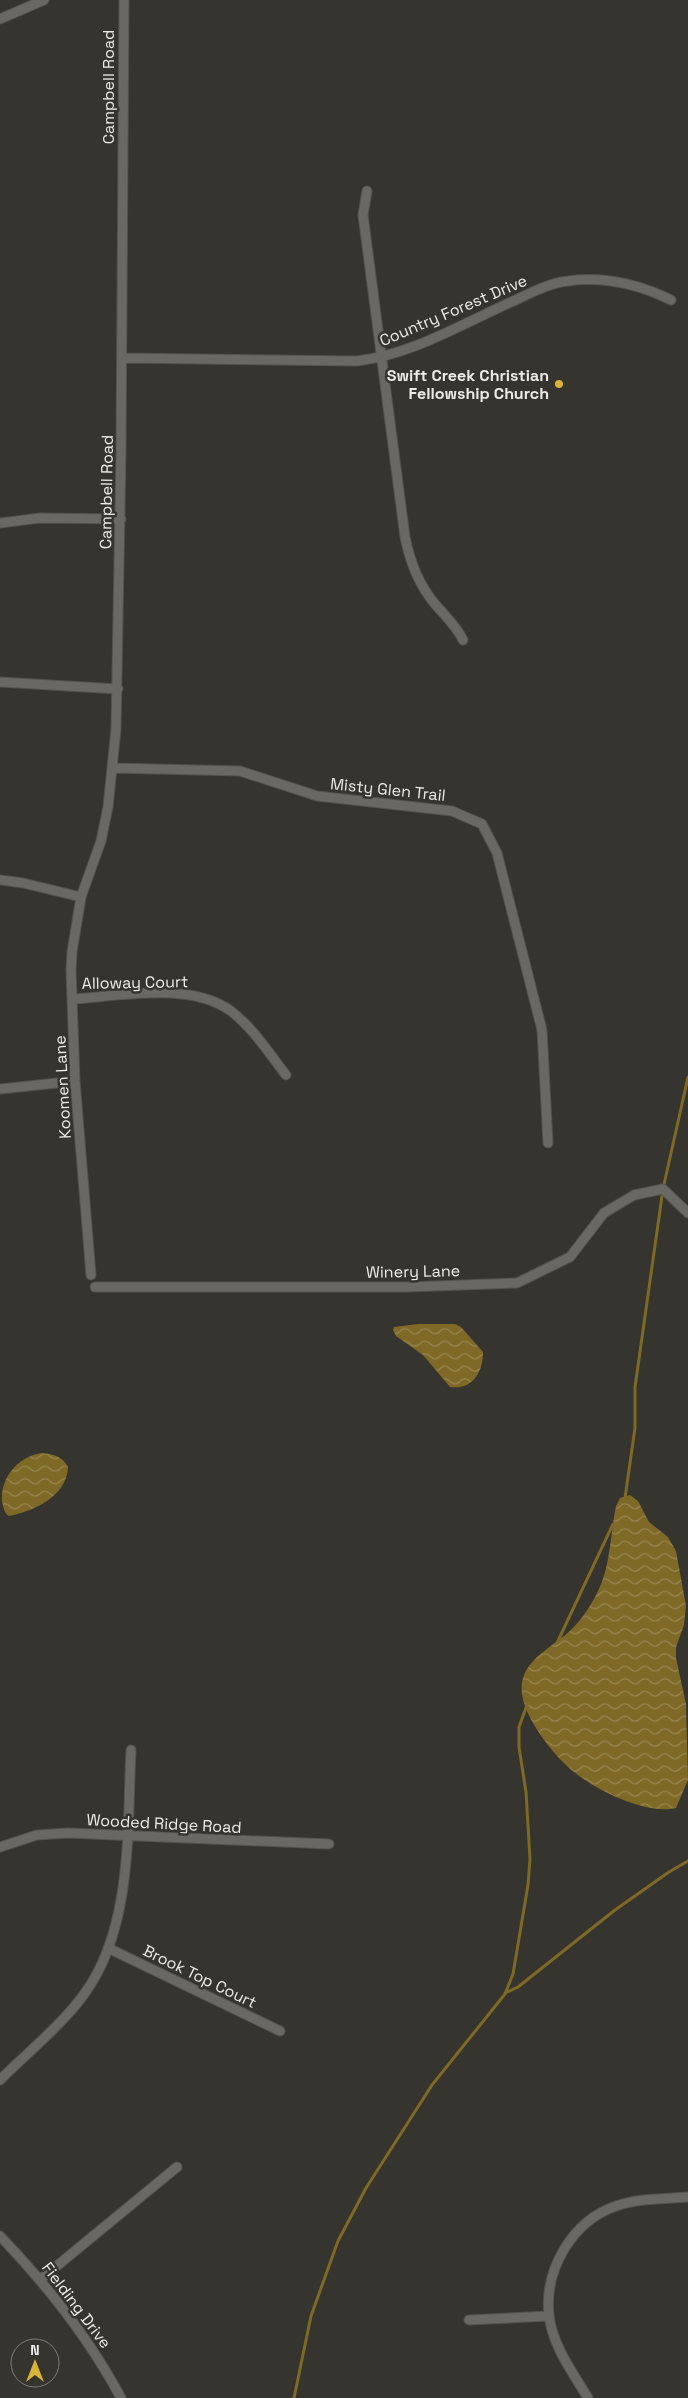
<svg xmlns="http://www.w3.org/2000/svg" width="688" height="2398" font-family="'Space Grotesk',sans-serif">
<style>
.water{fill:url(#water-waves)}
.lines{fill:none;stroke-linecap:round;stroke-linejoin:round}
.stream{stroke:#7e6926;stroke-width:3}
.minor-casing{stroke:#53524d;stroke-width:11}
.minor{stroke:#696862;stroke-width:9}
.poi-dot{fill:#d9b334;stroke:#36342f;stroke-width:2}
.labels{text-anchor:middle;stroke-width:5;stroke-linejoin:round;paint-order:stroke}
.street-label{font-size:16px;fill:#ecebe8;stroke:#36342f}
.poi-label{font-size:16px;font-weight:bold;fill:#ecebe8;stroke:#36342f;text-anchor:end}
</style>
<defs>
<pattern id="water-waves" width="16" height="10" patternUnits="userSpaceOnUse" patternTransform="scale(1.25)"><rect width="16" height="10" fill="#7e6926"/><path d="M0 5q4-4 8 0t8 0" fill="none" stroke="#978650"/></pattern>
</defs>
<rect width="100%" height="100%" fill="#36342f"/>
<path class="water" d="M455 1324 461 1327 483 1352C483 1372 473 1390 450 1387L423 1355 396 1336 393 1330 394 1327 418 1324Z
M42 1453C53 1454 62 1456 68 1467 67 1497 33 1511 9 1516 4 1513 4 1508 2 1502 0 1477 19 1456 42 1453Z
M630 1495 638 1501 649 1522 668 1537 676 1551 686 1606 684 1625 676 1647V1658L686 1704 688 1780 676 1808C647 1815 597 1791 574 1772 554 1756 517 1711 522 1683 526 1657 555 1646 572 1629 582 1619 592 1604 598 1591 611 1565 610 1534 616 1506L620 1498Z"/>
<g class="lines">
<path class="stream" d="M625 1498 635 1428V1387L663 1189 688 1077
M557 1643 613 1524
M505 1993 518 1987 615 1910 669 1872 688 1861
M294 2398 311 2316 338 2241 366 2188 432 2085 505 1994 513 1974 528 1885 530 1859 526 1792 519 1747V1727L527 1705"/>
<defs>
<path id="minor" d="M0 19 44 0
M367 191 363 215 405 537C410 562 418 584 435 604 445 616 456 625 463 640
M122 358 357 361C411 355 462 324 511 302 529 294 548 283 568 281 605 276 638 284 671 300
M0 523 40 518 121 519
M0 682 118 689
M113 768 240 771 317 796 452 811 482 824 497 853 542 1030 548 1143
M0 880 23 883 81 897
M73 999C120 996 190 981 231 1011 253 1028 269 1053 286 1075
M0 1089 75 1081
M91 1275 75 1081 71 970 72 952 81 897 101 841 108 807 116 729 121 451 124 0
M95 1287H408L517 1283 570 1257 604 1213 634 1195 663 1189 688 1213
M0 1847 37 1835 68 1833 329 1844
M108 1948 280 2031
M0 2080C28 2052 62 2025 85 1993 133 1926 127 1829 131 1750
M0 2236C47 2285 89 2338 121 2398
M41 2279 177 2167
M469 2320 549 2316
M588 2398C573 2373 552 2345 549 2315 544 2270 572 2221 616 2206 638 2198 664 2199 688 2197"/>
</defs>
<use href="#minor" class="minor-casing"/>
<use href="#minor" class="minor"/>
</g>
<circle class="poi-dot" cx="559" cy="384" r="5"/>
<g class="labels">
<g class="street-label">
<text transform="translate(108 87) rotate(-90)" y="6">Campbell Road</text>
<text transform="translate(453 310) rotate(-23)" y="6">Country Forest Drive</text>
<text transform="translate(106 492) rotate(-89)" y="6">Campbell Road</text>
<text transform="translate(388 789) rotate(6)" y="6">Misty Glen Trail</text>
<text transform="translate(135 982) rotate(-1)" y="6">Alloway Court</text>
<text transform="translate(62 1087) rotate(-93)" y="6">Koomen Lane</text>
<text transform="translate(413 1271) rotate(-1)" y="6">Winery Lane</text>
<text transform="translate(164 1823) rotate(3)" y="6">Wooded Ridge Road</text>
<text transform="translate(200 1976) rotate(26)" y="6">Brook Top Court</text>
<text transform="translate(77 2305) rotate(53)" y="6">Fielding Drive</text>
</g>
<g class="poi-label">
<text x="549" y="381">Swift Creek Christian<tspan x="549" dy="18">Fellowship Church</tspan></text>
</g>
</g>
<g transform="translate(35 2363)"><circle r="24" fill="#36342f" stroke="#7f7d79"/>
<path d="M0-4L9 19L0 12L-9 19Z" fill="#d9b334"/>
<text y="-8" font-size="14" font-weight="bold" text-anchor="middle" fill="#ecebe8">N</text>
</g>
</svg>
